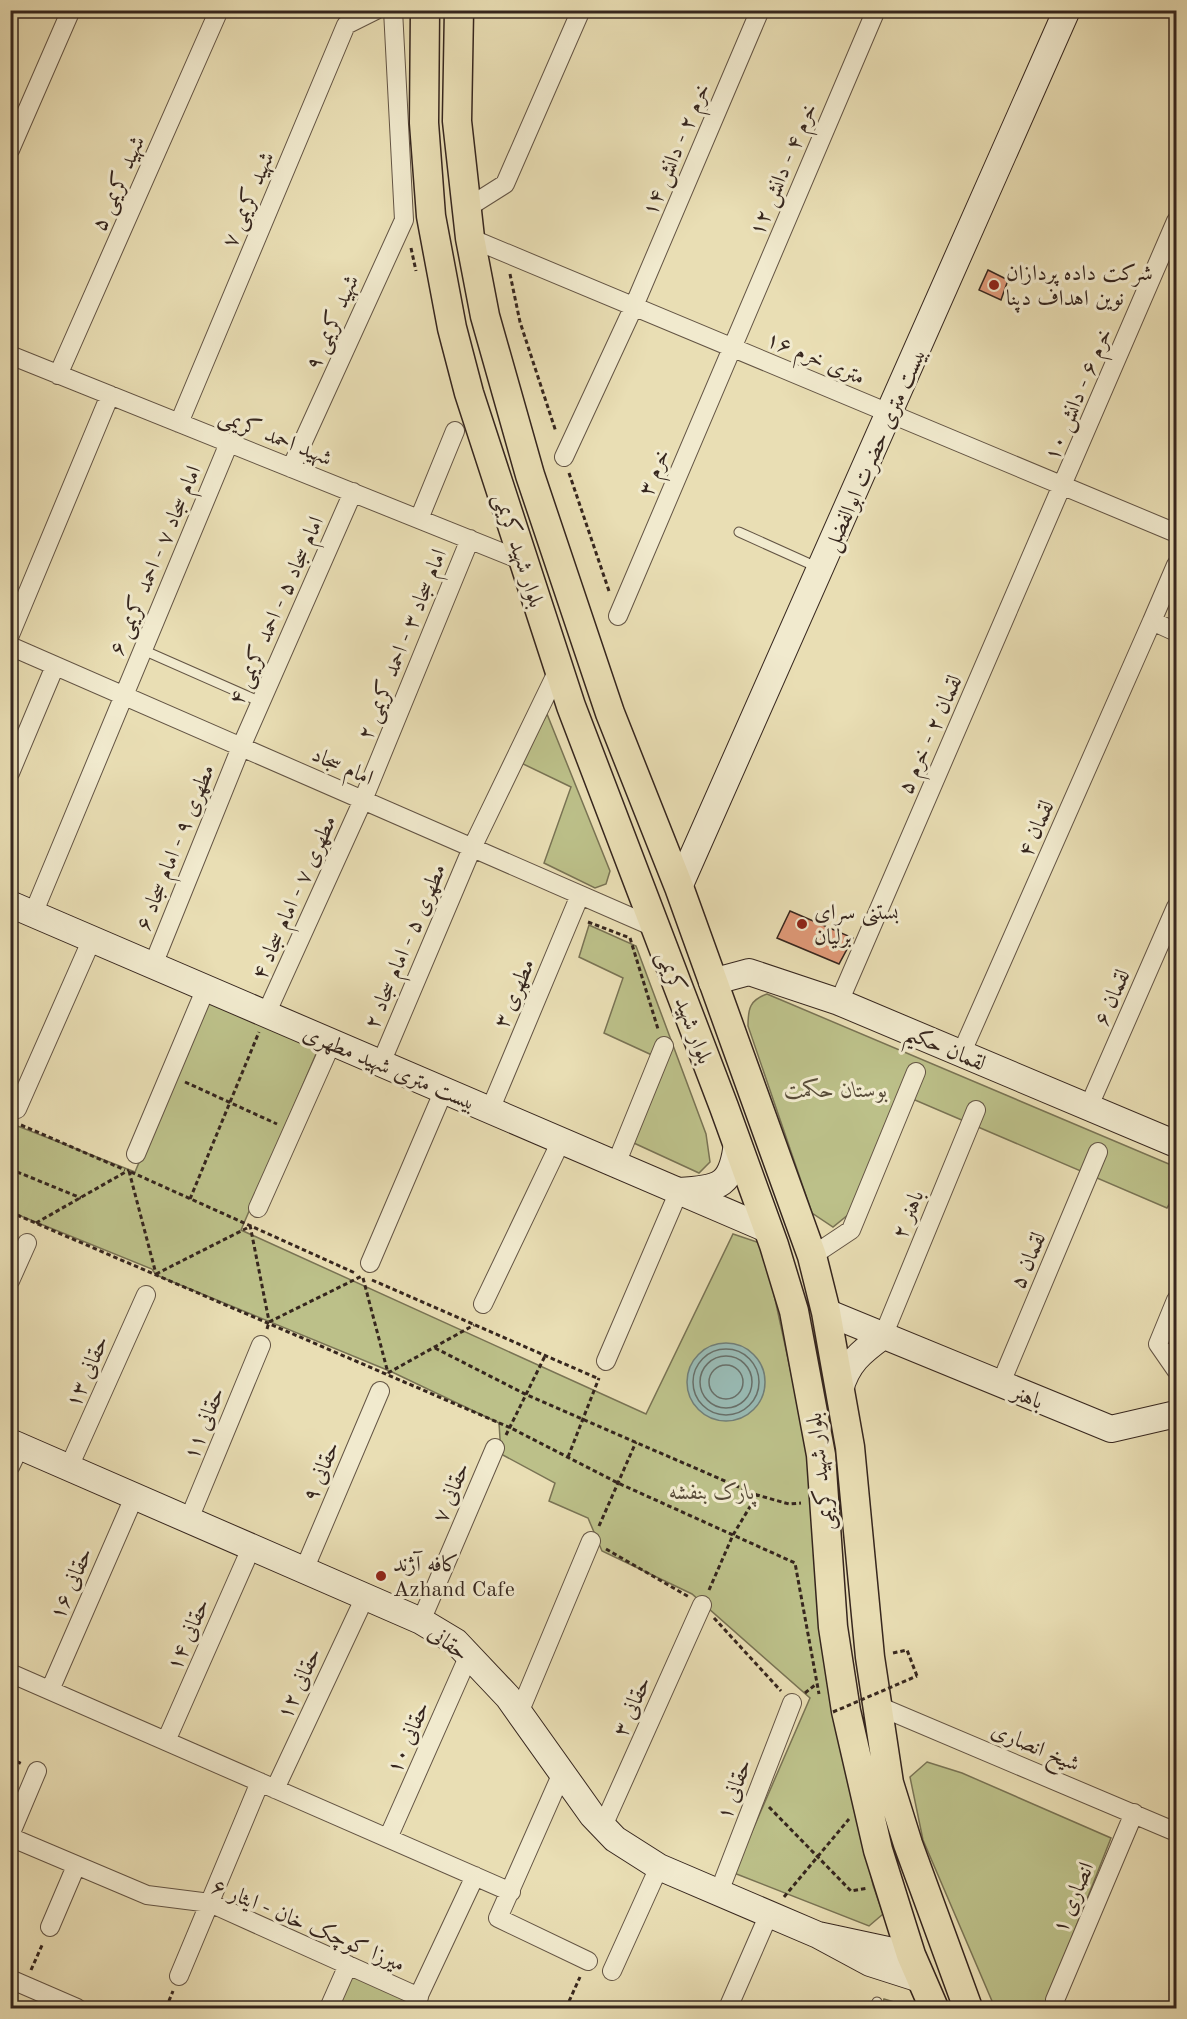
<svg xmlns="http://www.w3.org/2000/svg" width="1187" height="2019" font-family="'Old Standard TT',Amiri,serif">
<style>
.green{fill:#bcc089;stroke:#797354;stroke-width:1.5}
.water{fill:#99bbb5;stroke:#717f79;stroke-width:1.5}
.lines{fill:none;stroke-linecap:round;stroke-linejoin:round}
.shore{stroke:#68706a;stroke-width:1.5}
.building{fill:#e19a79;stroke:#36261e;stroke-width:1.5}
.lane-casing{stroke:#635444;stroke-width:11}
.street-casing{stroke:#635444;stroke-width:20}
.secondary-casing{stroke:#36261e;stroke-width:28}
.primary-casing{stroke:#36261e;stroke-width:31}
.path{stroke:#36261e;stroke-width:3;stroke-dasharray:4.5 3;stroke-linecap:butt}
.lane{stroke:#f1eace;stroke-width:9}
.street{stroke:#f1eace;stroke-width:18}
.secondary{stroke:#f1eace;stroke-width:26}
.primary{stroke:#e9deb4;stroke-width:28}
.path-bridge{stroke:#36261e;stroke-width:3;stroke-dasharray:4.5 3;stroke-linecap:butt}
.poi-dot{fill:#8f2418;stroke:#f1eace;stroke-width:2}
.labels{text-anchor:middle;stroke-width:6;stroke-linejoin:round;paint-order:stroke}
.street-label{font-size:22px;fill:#36261e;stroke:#f1eace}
.poi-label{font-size:22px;fill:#36261e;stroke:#f1eace;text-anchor:start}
.park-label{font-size:22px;font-style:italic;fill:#584c39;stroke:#f1eace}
</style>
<rect width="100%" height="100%" fill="#e9deb4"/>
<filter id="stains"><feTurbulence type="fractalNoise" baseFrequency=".00333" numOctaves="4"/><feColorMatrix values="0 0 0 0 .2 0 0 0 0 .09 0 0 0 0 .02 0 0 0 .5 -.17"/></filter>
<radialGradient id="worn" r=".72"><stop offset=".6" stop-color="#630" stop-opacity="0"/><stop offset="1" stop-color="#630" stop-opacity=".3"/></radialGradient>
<path class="green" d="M547 714 610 871 606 884 595 888 544 863 571 787 521 763Z
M589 925 636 946 706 1134 710 1162 699 1173 623 1138 654 1056 604 1033 623 978 579 957Z
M767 994 1176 1167V1193L1167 1208 901 1094 849 1214 833 1227 812 1213 748 1026C748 1008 750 1000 767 994Z
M207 1000 319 1047 241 1230 646 1414 733 1234 763 1244 810 1460 850 1779 873 1885 883 1914 869 1926 734 1873 810 1698 692 1594 602 1551 588 1518 549 1501 555 1483 501 1454 499 1423 392 1372 156 1275 152 1269 11 1212 10 1123 135 1172Z
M927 1762 962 1773 1111 1838 1044 2008H995L923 1840 910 1777Z
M353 1972 419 2001 415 2008H338Z
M884 1999 914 2008H881Z"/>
<path class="water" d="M687 1382a39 39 0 1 1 78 0a39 39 0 1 1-78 0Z"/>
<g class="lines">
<path class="shore" d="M693 1382a33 33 0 1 1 66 0a33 33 0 1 1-66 0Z
M700 1382a26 26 0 1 1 52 0a26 26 0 1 1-52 0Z
M709 1382a17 17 0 1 1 34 0a17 17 0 1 1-34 0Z"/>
</g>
<path class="building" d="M988 270 1008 280 1001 300 979 290Z
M790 911 853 938 839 964 777 938Z"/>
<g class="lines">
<defs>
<path id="lane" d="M739 532 819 568
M143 650 261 702
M874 2008 877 2002"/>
<path id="street" d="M10 150 71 10
M467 208 505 184 581 10
M470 238 1176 533
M10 355 523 561
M58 375 219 10
M179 423 346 25 376 10
M564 457 634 306 760 10
M291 468 404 220 393 10
M419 519 455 431
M1176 565 1152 621 1176 632
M618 616 876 10
M10 635 110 395
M10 646 656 928
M10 773 55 666
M33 914 229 443
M153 965 241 747 353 492
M839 1002 1176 221
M266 1014 363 800 470 539
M961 1054 1152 621
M381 1063 472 848 559 668
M1089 1106 1176 907
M17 1109 92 939
M490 1110 580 895
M136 1154 206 988
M616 1164 664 1046
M258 1208 332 1042
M812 1256 851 1230 916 1072
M370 1263 444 1090
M10 1281 27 1243
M1176 1300 1158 1344 1176 1370
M483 1304 561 1141
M883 1336 976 1110
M606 1361 679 1191
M1000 1385 1098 1152
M10 1467 20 1446
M69 1467 146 1295
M189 1519 261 1345
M304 1570 380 1391
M421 1621 495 1448
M10 1673 511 1892
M50 1690 135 1495
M876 1705 1176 1832
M519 1713 591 1541
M166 1741 252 1546
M562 1773 498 1918 588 1961
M275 1789 365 1597
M603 1826 702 1605
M10 1835 37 1771
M10 1837 147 1895 210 1903 419 1997
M388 1838 469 1655
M719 1892 792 1703
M50 1927 76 1866
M612 1971 659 1867
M179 1976 260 1782
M10 1979 77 2008
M1055 2000 1134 1813
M329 2008 348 1965
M413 2008 475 1876
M728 2008 769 1914"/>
<path id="secondary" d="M679 887 1067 10
M10 904 769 1230
M712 982 749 972 839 1002 1176 1144
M679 1191C721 1189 732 1185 737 1143
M826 1312 1111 1429 1176 1414
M840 1390C847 1363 861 1352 883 1336
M10 1442 421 1621 456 1642 508 1697 592 1815 615 1839 659 1867 818 1935
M911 1955 818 1935 870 1963 920 1979"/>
<path id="primary" d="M425 10 424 123 431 216 452 328 469 393 571 706 724 1107 774 1245 794 1311 821 1455 833 1627 846 1711 878 1850 911 1955 934 2008
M459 10 457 121 470 238 485 316 530 475 610 713 679 887 812 1256 826 1312 850 1447 870 1657 889 1783 908 1844 968 2008"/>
</defs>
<use href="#lane" class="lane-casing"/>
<use href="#street" class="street-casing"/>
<use href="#secondary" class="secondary-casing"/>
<use href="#primary" class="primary-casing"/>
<path class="path" d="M411 248 416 271
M510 274 520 322 556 432
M569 473 609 591
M588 922 630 938 658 1029
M185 1082 277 1124
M21 1125 125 1170
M10 1169 81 1198
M129 1171 156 1274
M131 1172 355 1273
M190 1199 259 1032
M10 1212 511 1428 618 1483 795 1563 819 1694
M36 1223 129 1170
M250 1225 269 1321
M156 1274 249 1227
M363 1278 388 1373
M372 1280 599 1379
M267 1329 269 1322 362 1276
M435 1348 527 1395 757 1495 789 1504 801 1503
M388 1373 474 1325
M506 1435 545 1356
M568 1457 599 1378
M599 1526 636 1442
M606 1549 689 1597
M709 1590 733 1535 757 1495
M714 1618 781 1691
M893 1653 907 1650 917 1676
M805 1693 815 1685
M10 1758 22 1764
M769 1807 851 1891 868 1888
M784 1897 849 1819
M31 1970 43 1943
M166 2008 173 1991
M566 2008 580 1977"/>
<use href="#lane" class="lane"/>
<use href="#street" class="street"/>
<use href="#secondary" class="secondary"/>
<use href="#primary" class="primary"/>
<path class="path-bridge" d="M833 1712 917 1676"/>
</g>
<g class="poi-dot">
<circle cx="994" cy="285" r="6"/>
<circle cx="802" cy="924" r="6"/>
<circle cx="381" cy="1576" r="6"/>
</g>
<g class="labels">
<g class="street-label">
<text transform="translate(675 149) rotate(-67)" y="8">خرم ۲ - دانش ۱۴</text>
<text transform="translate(782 169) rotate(-67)" y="8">خرم ۴ - دانش ۱۲</text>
<text transform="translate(117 183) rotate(-66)" y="8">شهید کریمی ۵</text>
<text transform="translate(247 199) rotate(-67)" y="8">شهید کریمی ۷</text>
<text transform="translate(331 322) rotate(-66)" y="8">شهید کریمی ۹</text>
<text transform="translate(816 357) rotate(23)" y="8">۱۶ متری خرم</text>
<text transform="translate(1077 394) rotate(-67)" y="8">خرم ۶ - دانش ۱۰</text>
<text transform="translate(276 436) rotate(22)" y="8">شهید احمد کریمی</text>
<text transform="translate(874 449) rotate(-66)" y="8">بیست متری حضرت ابوالفضل</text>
<text transform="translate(653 472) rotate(-67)" y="8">خرم ۳</text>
<text transform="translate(520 550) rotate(72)" y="8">بلوار شهید کریمی</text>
<text transform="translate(154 560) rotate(-67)" y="8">امام سجاد ۷ - احمد کریمی ۶</text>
<text transform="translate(275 610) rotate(-66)" y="8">امام سجاد ۵ - احمد کریمی ۴</text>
<text transform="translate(401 644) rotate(-68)" y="8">امام سجاد ۳ - احمد کریمی ۲</text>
<text transform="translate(929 734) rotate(-66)" y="8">لقمان ۲ - خرم ۵</text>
<text transform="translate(343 765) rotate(24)" y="8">امام سجاد</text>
<text transform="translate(1035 828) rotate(-66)" y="8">لقمان ۴</text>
<text transform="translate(174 847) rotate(-68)" y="8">مطهری ۹ - امام سجاد ۶</text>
<text transform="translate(293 897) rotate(-66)" y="8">مطهری ۷ - امام سجاد ۴</text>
<text transform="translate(404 946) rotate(-67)" y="8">مطهری ۵ - امام سجاد ۲</text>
<text transform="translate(513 993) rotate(-67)" y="8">مطهری ۳</text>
<text transform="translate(1111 997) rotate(-66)" y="8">لقمان ۶</text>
<text transform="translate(686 1007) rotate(69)" y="8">بلوار شهید کریمی</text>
<text transform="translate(946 1047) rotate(23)" y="8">لقمان حکیم</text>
<text transform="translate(390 1067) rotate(23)" y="8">بیست متری شهید مطهری</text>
<text transform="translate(907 1214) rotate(-68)" y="8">باهنر ۲</text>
<text transform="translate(1027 1260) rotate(-67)" y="8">لقمان ۵</text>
<text transform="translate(86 1371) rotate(-66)" y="8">حقانی ۱۳</text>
<text transform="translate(1028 1396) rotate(21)" y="8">باهنر</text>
<text transform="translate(203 1423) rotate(-68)" y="8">حقانی ۱۱</text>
<text transform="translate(320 1471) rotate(-67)" y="8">حقانی ۹</text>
<text transform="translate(819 1472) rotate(-96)" y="8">بلوار شهید کریمی</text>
<text transform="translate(450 1492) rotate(-67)" y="8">حقانی ۷</text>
<text transform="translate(70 1583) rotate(-66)" y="8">حقانی ۱۶</text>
<text transform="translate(187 1634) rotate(-66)" y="8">حقانی ۱۴</text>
<text transform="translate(449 1642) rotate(37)" y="8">حقانی</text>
<text transform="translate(298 1683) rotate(-65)" y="8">حقانی ۱۲</text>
<text transform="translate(631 1706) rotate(-66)" y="8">حقانی ۳</text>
<text transform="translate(407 1737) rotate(-66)" y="8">حقانی ۱۰</text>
<text transform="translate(1036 1746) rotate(23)" y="8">شیخ انصاری</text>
<text transform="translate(733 1789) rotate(-69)" y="8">حقانی ۱</text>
<text transform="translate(1072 1897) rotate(-67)" y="8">انصاری ۱</text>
<text transform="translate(309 1924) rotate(23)" y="8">میرزا کوچک خان - ایثار ۶</text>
</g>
<g class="poi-label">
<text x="1006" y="280">شرکت داده پردازان<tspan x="1006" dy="25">نوین اهداف دپنا</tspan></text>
<text x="814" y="919">بستنی سرای<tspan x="814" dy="25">برلیان</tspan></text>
<text x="393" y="1571">کافه آژند<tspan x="393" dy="25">Azhand Cafe</tspan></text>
</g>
<g class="park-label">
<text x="836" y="1097">بوستان حکمت</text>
<text x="712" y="1499">پارک بنفشه</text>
</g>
</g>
<rect width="1187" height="2019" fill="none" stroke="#e9deb4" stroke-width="36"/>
<rect x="12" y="12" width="1163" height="1995" fill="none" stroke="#36261e" stroke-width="3"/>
<rect x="18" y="18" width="1151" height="1983" fill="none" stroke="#36261e" stroke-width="1.5"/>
<rect width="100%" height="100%" filter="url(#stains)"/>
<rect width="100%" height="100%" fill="url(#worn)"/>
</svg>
